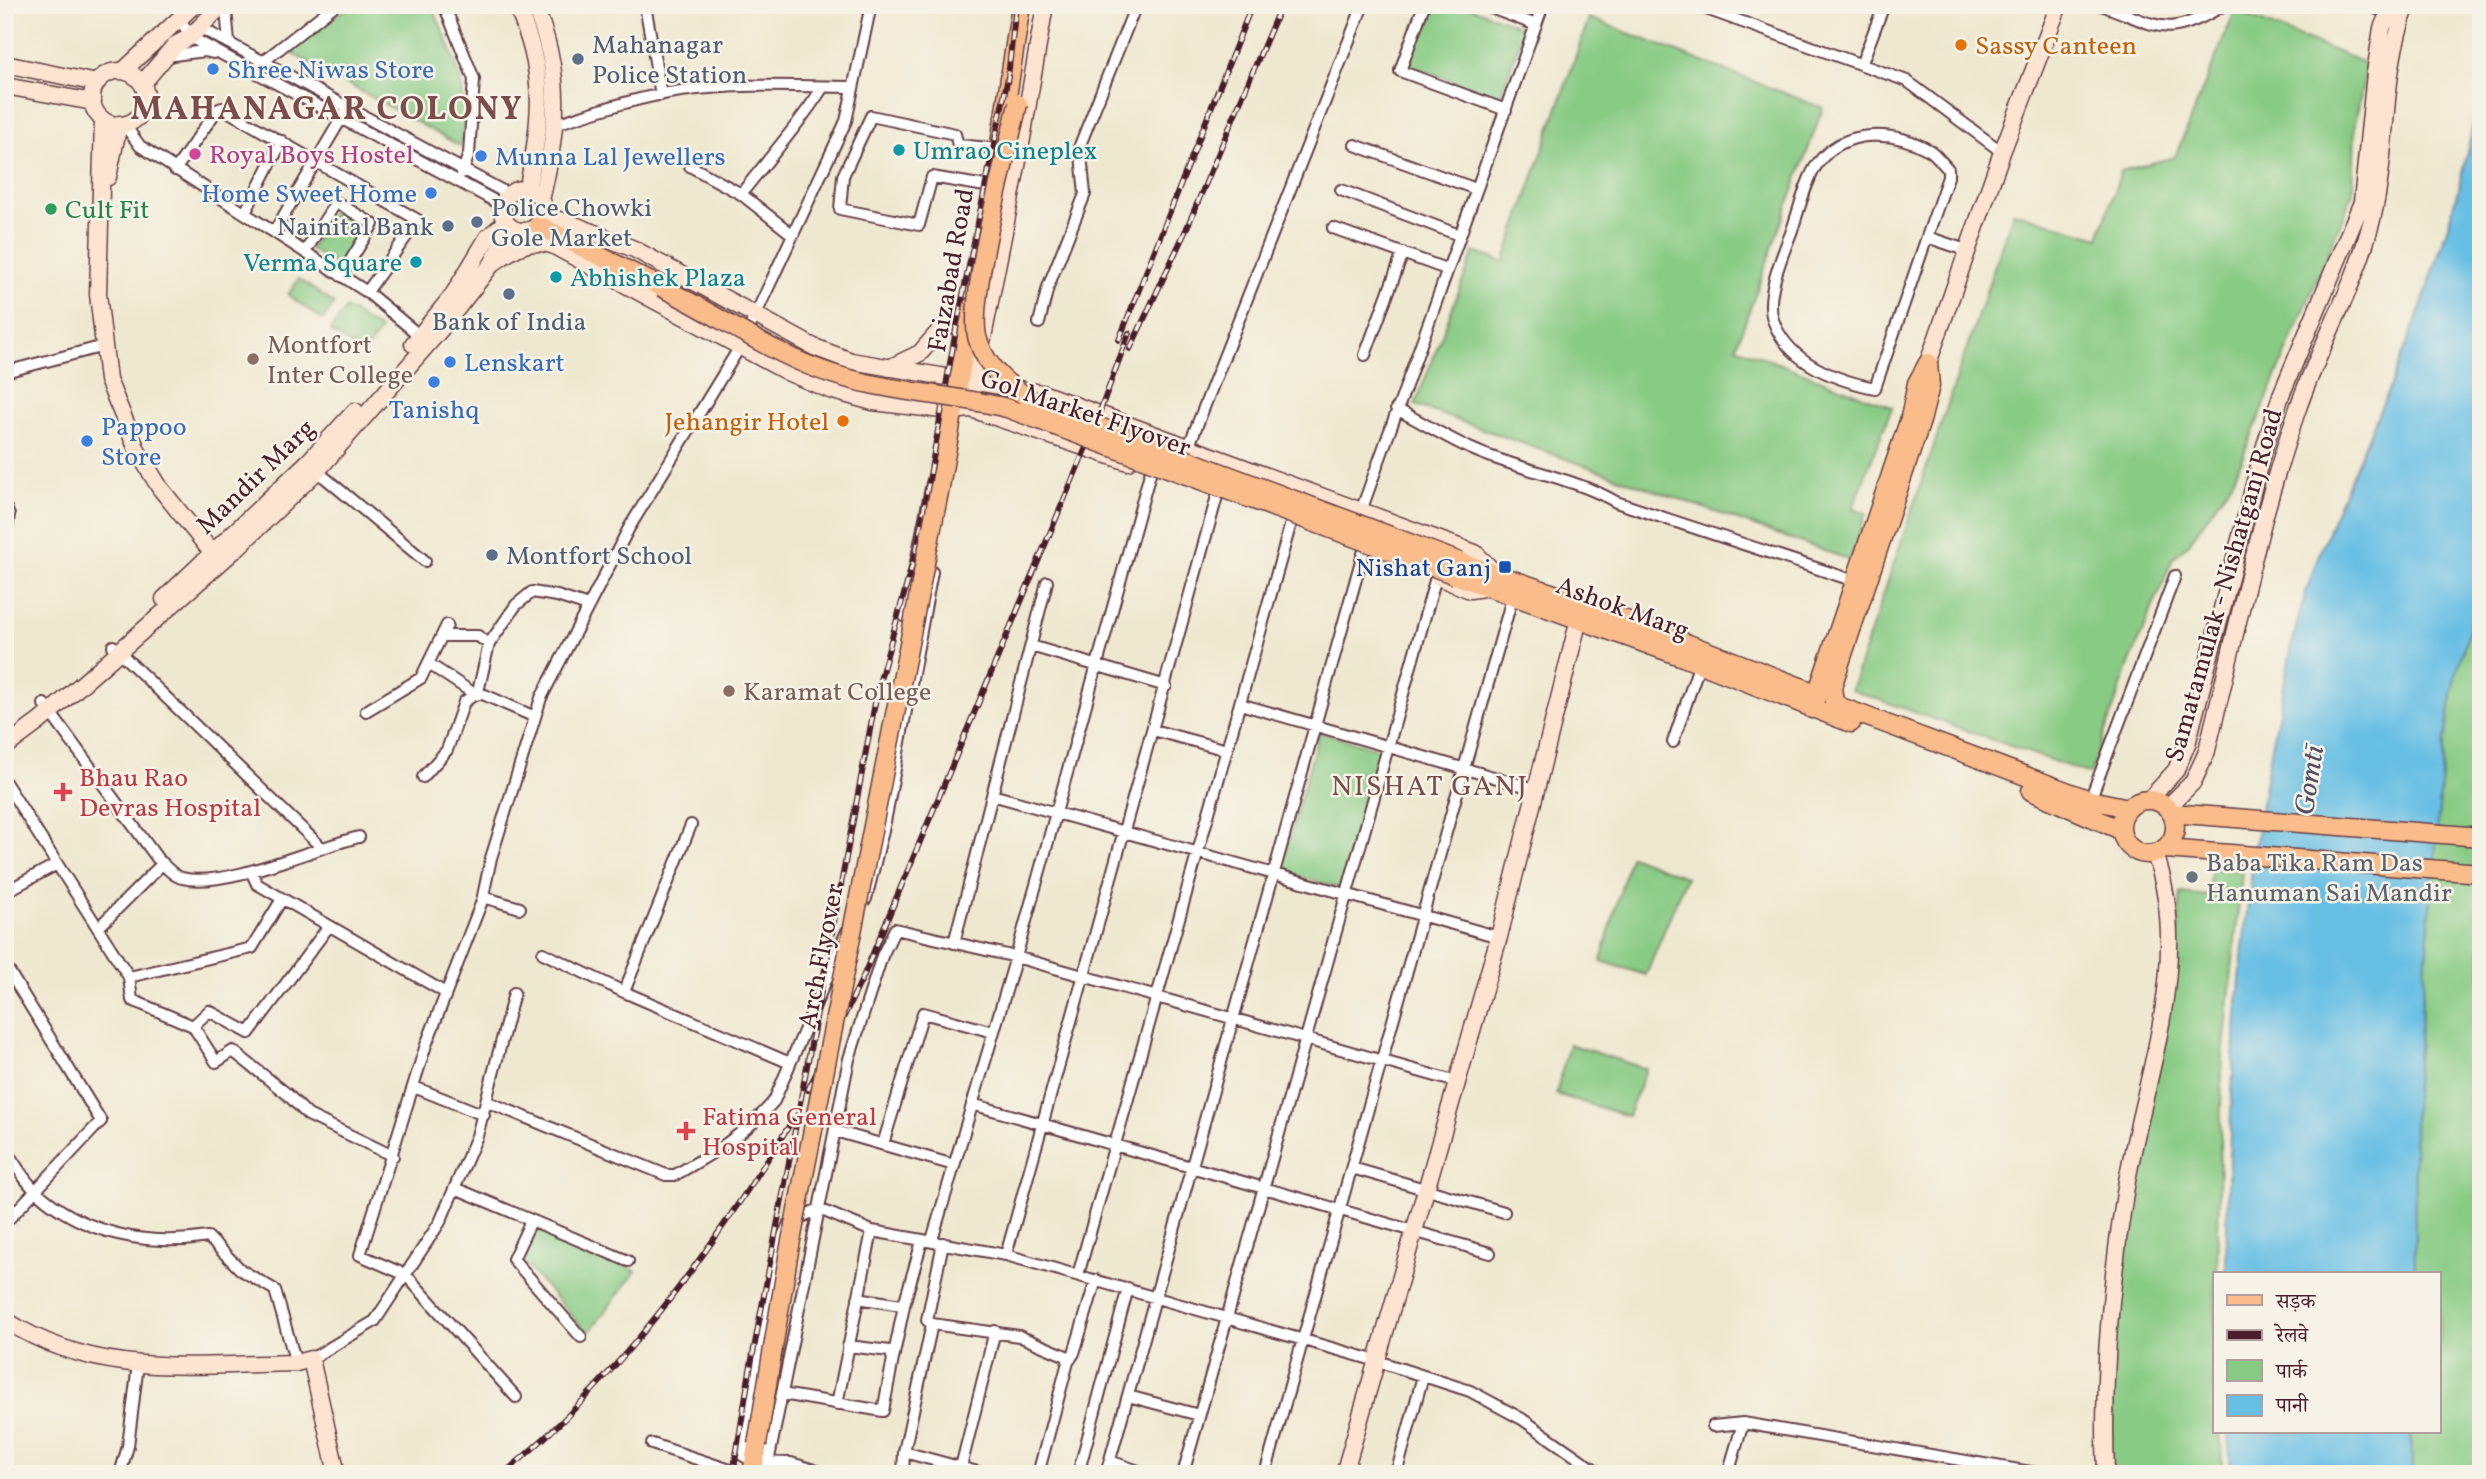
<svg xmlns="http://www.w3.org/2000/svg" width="2486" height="1479" font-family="Vollkorn,'Noto Serif Devanagari',serif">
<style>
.green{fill:#88cb84;stroke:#697558;stroke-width:2}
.water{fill:#67bfe4;stroke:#586f88;stroke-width:2}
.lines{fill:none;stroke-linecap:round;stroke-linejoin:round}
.street-casing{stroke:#633d44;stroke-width:14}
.secondary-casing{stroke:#633d44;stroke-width:19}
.primary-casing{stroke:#633d44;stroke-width:21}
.street{stroke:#fff;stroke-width:10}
.secondary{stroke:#fde4d0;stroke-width:16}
.primary{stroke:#f9bc8a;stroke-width:18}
.rail-casing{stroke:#4a1f2b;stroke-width:6}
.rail{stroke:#f7f3e8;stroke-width:3.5;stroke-dasharray:10;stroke-linecap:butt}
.primary-bridge-casing{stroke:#633d44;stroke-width:21;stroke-linecap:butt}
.primary-bridge{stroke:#f9bc8a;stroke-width:18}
.food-dot{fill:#e8710a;stroke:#f7f3e8;stroke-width:2.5}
.service-dot{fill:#5c6f8a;stroke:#f7f3e8;stroke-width:2.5}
.shop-dot{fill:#3f7fe0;stroke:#f7f3e8;stroke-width:2.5}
.culture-dot{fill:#0f9aa8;stroke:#f7f3e8;stroke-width:2.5}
.hotel-dot{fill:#d1479c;stroke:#f7f3e8;stroke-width:2.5}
.leisure-dot{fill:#2e9e5b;stroke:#f7f3e8;stroke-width:2.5}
.education-dot{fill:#8d6e63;stroke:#f7f3e8;stroke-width:2.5}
.transit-dot{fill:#1a4fb4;stroke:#f7f3e8;stroke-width:2.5}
.health-dot{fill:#e0444e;stroke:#f7f3e8;stroke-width:2.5}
.worship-dot{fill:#6b7280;stroke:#f7f3e8;stroke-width:2.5}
.labels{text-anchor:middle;stroke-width:5;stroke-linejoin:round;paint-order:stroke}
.service-label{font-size:26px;fill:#4e5e75;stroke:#f7f3e8;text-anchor:start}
.food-label{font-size:26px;fill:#c56008;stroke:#f7f3e8;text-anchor:start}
.shop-label{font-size:26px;fill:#366cbe;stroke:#f7f3e8;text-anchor:start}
.culture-label{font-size:26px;fill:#0d838f;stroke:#f7f3e8;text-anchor:start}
.hotel-label{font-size:26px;fill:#b23c85;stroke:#f7f3e8;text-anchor:start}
.leisure-label{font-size:26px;fill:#27864d;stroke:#f7f3e8;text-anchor:start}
.street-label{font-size:26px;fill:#4a1f2b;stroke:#f7f3e8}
.education-label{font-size:26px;fill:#785e54;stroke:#f7f3e8;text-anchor:start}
.transit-label{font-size:26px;fill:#164399;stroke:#f7f3e8;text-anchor:end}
.health-label{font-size:26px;fill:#be3a42;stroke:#f7f3e8;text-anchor:start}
.worship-label{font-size:26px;fill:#5b616d;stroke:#f7f3e8;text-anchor:start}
.water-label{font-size:28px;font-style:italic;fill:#534f62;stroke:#f7f3e8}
.neighbourhood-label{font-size:28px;letter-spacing:2px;fill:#7b4c4a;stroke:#f7f3e8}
.district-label{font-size:33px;font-weight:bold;letter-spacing:2px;fill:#7b4c4a;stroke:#f7f3e8}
</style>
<rect width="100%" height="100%" fill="#f7f3e8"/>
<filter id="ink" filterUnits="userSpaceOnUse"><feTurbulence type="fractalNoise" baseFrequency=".0143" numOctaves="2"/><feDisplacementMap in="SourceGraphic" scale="14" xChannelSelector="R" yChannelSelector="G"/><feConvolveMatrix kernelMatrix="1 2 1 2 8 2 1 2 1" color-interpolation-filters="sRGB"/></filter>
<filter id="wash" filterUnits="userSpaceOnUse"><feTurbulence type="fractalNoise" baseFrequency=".00686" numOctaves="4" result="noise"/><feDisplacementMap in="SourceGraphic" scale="28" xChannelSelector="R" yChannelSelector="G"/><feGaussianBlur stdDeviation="1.57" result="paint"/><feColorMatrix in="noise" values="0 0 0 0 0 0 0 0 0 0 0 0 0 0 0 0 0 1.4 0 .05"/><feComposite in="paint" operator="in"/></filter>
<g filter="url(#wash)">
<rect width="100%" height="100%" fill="#efe8d0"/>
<path class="green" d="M357 5H431C453 52 473 94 460 146L288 51 337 14Z
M1431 5H1464L1525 28 1499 98 1409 65Z
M2235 11 2367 64 2355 123 2353 193 2233 480 2189 543 2173 558 2128 667 2090 774 1851 690 2013 212 2099 238 2121 171 2175 157Z
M1589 18 1823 108 1736 347 1892 407 1853 508 1866 513 1850 560 1415 405 1474 252 1504 262Z
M337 205 370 226 342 270 310 249Z
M299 279 334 304 323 320 288 295Z
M346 308 380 330 364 354 330 331Z
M2481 588V1474H2412L2411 1432H2439V1274H2415L2414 1095 2445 740 2454 681Z
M1319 732 1379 749 1340 888 1280 871Z
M1630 856 1686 877 1646 975 1601 961Z
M2212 868 2242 872 2222 1068 2217 1274H2215V1432H2220L2223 1474H2109L2114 1296 2175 956 2181 893 2207 896Z
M1569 1044 1646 1069 1628 1116 1556 1094Z
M535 1225 636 1271 588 1334 520 1258Z"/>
<path class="water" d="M2481 76V588L2454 681 2445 740 2414 1095 2415 1274H2226C2229 1084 2240 894 2280 707 2286 677 2291 645 2299 616 2322 533 2361 458 2393 379 2433 281 2466 182 2481 76Z
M2228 1432H2411L2412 1474H2231Z"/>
</g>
<g filter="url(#ink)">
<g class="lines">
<defs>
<path id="street" d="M444 5 474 79 469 154 462 173
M645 5 661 95
M1424 5 1400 71 1506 110
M1483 5 1536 25
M1695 5 1907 81 2002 152
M2101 5C2161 26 2165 41 2224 5
M2377 9 2378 5
M181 20 190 37 504 206
M197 26 510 195
M229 42 226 10 229 5
M166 56 205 51 213 53
M260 64 335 5
M1861 65 1884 5
M124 124 140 146 367 292 420 336
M556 124C597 111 638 97 681 91 738 83 796 86 853 87
M1355 145 1476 189
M690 166 741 194 793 235
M175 170 217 110 222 108 418 220 367 292
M991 187 932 177 919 225 840 209 843 176 871 116 955 134 958 145 999 149
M1341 190 1459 235
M741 194C769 158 799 125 823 87
M245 213 282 141
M1333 228 1446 269
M274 232 344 114
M1927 237 1875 388C1835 380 1788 363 1773 320 1765 296 1782 256 1791 233 1798 214 1806 179 1818 163 1844 128 1894 130 1929 150 1936 154 1942 163 1948 169V177L1927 237 1969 251
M305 252 336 202 373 224 341 276
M1039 323 1048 287 1085 194 1080 145 1136 5
M1365 355 1403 253
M5 372 104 346
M1396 409C1422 422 1447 438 1474 450 1519 470 1575 478 1616 502L1855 581
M1188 448 1363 5
M317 471 425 561
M5 506 9 515 5 543
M1361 511 1543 5
M905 617 932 483 936 476
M443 636H478L489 644
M113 646 320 846
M1031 646 1166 686
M429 664 476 695
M478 692 489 644 516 605 532 592 557 596 588 606
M44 704 157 858C164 865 173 876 182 878 224 889 313 848 359 837
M1240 704 1535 789
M366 711 421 678 447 625
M1153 730 1227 750
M1673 742 1700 663
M423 777 447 750 464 702 478 692 535 717
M5 782 129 977 132 1000 193 1026 216 1062 233 1051 287 1094 308 1115 393 1156
M992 795 1499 937
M2090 800 2175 576
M251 871 257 884 446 993
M5 892 57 864
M483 897 520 908
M866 899 885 822 932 572
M98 928 163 863
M954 943 1047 582
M543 953 624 992 790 1063
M5 965 101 1121 5 1223
M129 977 252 948 282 899
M624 992 691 825
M193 1026 209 1011 249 1033 329 926
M414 1087 484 1115
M488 1102 666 1175H675C712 1154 746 1134 774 1101L847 931
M972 1104 1490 1253
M835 1131 954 1165
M883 1144 923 1013 993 1032
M5 1149C15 1163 24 1181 37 1192 83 1234 149 1247 208 1237L241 1270 275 1290 296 1363
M1352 1168 1504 1212
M455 1188 628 1261
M531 1221 513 1259 581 1337
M932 1240 1016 957 1154 459
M1006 1255 1221 482
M1078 1275 1291 523
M858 1298 901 1305 905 1301 922 1241
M932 1324 1019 1336 1071 1358
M311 1359 375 1321 440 1222 477 1136 514 993
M893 1359 905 1301
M782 1394 883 1411 893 1359 890 1351 848 1346
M1128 1396 1199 1415
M516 1397 406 1275 360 1255 426 1045 482 901 491 858 541 698 629 528 741 345 755 316 846 121 871 5
M837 1404 872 1231
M1713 1426 1743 1423 2043 1474
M652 1444 742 1474
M904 1452 985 1474
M1110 1461 1147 1474
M768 1463 849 1059 882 956 895 929 1016 957 1457 1082
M961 1467 995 1331
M120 1474 128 1446 138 1364
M827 1474 791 1463 754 1462 742 1455 780 1242 790 1222 819 1209 872 1231 1006 1255 1377 1361 1470 1391 1522 1419 1601 1474
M903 1474 904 1452 932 1324 927 1320 943 1243
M1038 1474 1068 1362 1074 1353 1096 1280
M1078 1474 1128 1288
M1106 1474 1364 550
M1183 1474 1436 577
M1265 1474 1513 595
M1396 1474 1423 1376
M1728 1474 1743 1423"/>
<path id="secondary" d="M516 5C547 73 542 119 527 190
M534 5C564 74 558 130 541 200
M5 64 97 83
M123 71 194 5
M92 98a27 27 0 1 1 54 0a27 27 0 1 1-54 0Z
M142 84 175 45 190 37 222 5
M5 86 93 102
M103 120 98 294 108 380 138 452 160 488 218 560
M108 177 119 124
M502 210a21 21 0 1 1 42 0a21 21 0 1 1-42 0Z
M543 216 567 222 634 249 814 347 851 361 1042 393 1475 553 1495 573
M492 264C512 250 526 238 552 245L787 372 830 390 873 402 951 411 971 409 1128 462
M413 344 453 295 488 237 506 222
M1928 363 2002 152 2059 5
M889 368 920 353 941 329 970 317
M972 393 1019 156 1045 5
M1438 577 1470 590 1490 587
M164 599 309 461 355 411
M5 747 40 721 238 547 317 471 440 330 492 264 500 248 520 231
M2149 800 2176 770 2187 744 2261 458 2281 395 2362 202 2375 73 2382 28 2392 5
M2167 808 2193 782 2206 754C2235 639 2258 523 2297 411 2317 351 2351 295 2368 234 2391 159 2378 79 2407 5
M5 1320C97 1379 192 1365 296 1363L311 1359 337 1474
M1344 1474 1499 937 1579 619
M2106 1474C2102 1380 2110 1286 2125 1193 2142 1083 2194 964 2155 854"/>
<path id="primary" d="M998 157 1021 5
M538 225 661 287
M940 487 972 306
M1460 562 1584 604 1816 693
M1455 575 1683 657 1851 723
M1812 709 1910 418 1917 383 1928 363 1930 386 1921 421 1832 687 1834 702 1841 707 2090 800 2129 808
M2031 791 2121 830
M2121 827a27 27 0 1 1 54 0a27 27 0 1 1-54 0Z
M2171 813 2481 837
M2165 849 2481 873
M752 1474 757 1445"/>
</defs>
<use href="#street" class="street-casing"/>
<use href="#secondary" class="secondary-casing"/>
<use href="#primary" class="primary-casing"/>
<use href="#street" class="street"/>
<use href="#secondary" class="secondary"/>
<use href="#primary" class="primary"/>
<defs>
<path id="rail" d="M1119 340 1252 5
M1130 349 1186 230 1281 5
M808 1090 863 977 1090 438 1129 333
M503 1474C622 1377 711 1250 792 1121
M733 1474 750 1370 878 687 917 548 957 324 1008 77 1016 5"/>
</defs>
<use href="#rail" class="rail-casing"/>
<use href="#rail" class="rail"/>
<defs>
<path id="primary-bridge" d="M1018 104C1008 148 966 305 978 340 988 372 1011 387 1038 404L1460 562
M661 287C714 313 763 348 818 369 878 392 945 393 1007 408L1455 575
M757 1445 789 1251 940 487"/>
</defs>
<use href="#primary-bridge" class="primary-bridge-casing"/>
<use href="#primary-bridge" class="primary-bridge"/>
</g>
</g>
<g class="food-dot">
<circle cx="1961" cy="45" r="7"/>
<circle cx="843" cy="421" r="7"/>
</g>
<g class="service-dot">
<circle cx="578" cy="59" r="7"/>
<circle cx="477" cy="222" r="7"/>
<circle cx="448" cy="226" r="7"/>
<circle cx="509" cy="294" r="7"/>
<circle cx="492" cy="555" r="7"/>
</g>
<g class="shop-dot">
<circle cx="213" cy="69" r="7"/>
<circle cx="481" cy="156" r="7"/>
<circle cx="431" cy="193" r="7"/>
<circle cx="450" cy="362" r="7"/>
<circle cx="434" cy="382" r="7"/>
<circle cx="87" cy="441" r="7"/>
</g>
<g class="culture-dot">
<circle cx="899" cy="150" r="7"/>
<circle cx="416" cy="262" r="7"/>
<circle cx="556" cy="277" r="7"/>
</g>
<circle class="hotel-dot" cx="195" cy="154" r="7"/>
<circle class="leisure-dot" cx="51" cy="209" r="7"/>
<g class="education-dot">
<circle cx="253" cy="359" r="7"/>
<circle cx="729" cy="691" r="7"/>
</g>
<rect class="transit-dot" x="1498" y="560" width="14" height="14" rx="3.5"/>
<g class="health-dot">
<path d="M59.5 781.5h7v7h7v7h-7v7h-7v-7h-7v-7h7z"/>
<path d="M682.5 1120.5h7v7h7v7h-7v7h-7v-7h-7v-7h7z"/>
</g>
<circle class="worship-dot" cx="2192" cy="877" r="7"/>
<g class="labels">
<g class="service-label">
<text x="592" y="53">Mahanagar<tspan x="592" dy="30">Police Station</tspan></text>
<text x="491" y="216">Police Chowki<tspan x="491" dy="30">Gole Market</tspan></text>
<text x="434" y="235" text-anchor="end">Nainital Bank</text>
<text x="509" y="330" text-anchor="middle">Bank of India</text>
<text x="506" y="564">Montfort School</text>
</g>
<g class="food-label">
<text x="1975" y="54">Sassy Canteen</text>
<text x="829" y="430" text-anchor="end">Jehangir Hotel</text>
</g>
<g class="shop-label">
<text x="227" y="78">Shree Niwas Store</text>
<text x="495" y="165">Munna Lal Jewellers</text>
<text x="417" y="202" text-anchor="end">Home Sweet Home</text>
<text x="464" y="371">Lenskart</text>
<text x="434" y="418" text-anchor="middle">Tanishq</text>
<text x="101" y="435">Pappoo<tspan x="101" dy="30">Store</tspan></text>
</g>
<g class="culture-label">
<text x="913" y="159">Umrao Cineplex</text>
<text x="402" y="271" text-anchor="end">Verma Square</text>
<text x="570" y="286">Abhishek Plaza</text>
</g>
<g class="hotel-label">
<text x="209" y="163">Royal Boys Hostel</text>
</g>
<g class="leisure-label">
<text x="65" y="218">Cult Fit</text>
</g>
<g class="street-label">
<text transform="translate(950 270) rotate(-80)" y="9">Faizabad Road</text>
<text transform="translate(1086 412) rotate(19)" y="9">Gol Market Flyover</text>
<text transform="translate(255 476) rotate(-44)" y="9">Mandir Marg</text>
<text transform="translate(2223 585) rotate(-74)" y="9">Samatamulak - Nishatganj Road</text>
<text transform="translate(1623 607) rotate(20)" y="9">Ashok Marg</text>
<text transform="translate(820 956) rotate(-79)" y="9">Arch Flyover</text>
</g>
<g class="education-label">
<text x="267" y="353">Montfort<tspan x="267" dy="30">Inter College</tspan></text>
<text x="743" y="700">Karamat College</text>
</g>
<g class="transit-label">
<text x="1491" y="576">Nishat Ganj</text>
</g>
<g class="health-label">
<text x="79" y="786">Bhau Rao<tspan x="79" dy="30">Devras Hospital</tspan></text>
<text x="702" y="1125">Fatima General<tspan x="702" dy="30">Hospital</tspan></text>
</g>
<g class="worship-label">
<text x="2206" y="871">Baba Tika Ram Das<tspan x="2206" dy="30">Hanuman Sai Mandir</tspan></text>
</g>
<g class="water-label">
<text transform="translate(2308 780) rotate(-81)" y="10">Gomtī</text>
</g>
<g class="neighbourhood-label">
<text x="1430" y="795">NISHAT GANJ</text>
</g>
<g class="district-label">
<text x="327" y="119">MAHANAGAR COLONY</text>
</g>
</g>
<rect width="2486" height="1479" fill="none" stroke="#f7f3e8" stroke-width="28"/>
<rect x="2213" y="1272" width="228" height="161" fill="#f7f3e8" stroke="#b29e9c" stroke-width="2"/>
<rect x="2227" y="1295" width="35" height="10" fill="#f9bc8a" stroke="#b29e9c" stroke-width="2"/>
<text x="2276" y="1308" font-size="21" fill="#4a1f2b">सड़क</text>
<rect x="2227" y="1330" width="35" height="10" fill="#4a1f2b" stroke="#b29e9c" stroke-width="2"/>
<text x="2276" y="1342" font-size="21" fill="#4a1f2b">रेलवे</text>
<rect x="2227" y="1360" width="35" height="21" fill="#88cb84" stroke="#b29e9c" stroke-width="2"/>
<text x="2276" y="1378" font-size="21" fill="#4a1f2b">पार्क</text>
<rect x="2227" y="1395" width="35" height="21" fill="#67bfe4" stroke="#b29e9c" stroke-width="2"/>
<text x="2276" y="1412" font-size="21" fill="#4a1f2b">पानी</text>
</svg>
